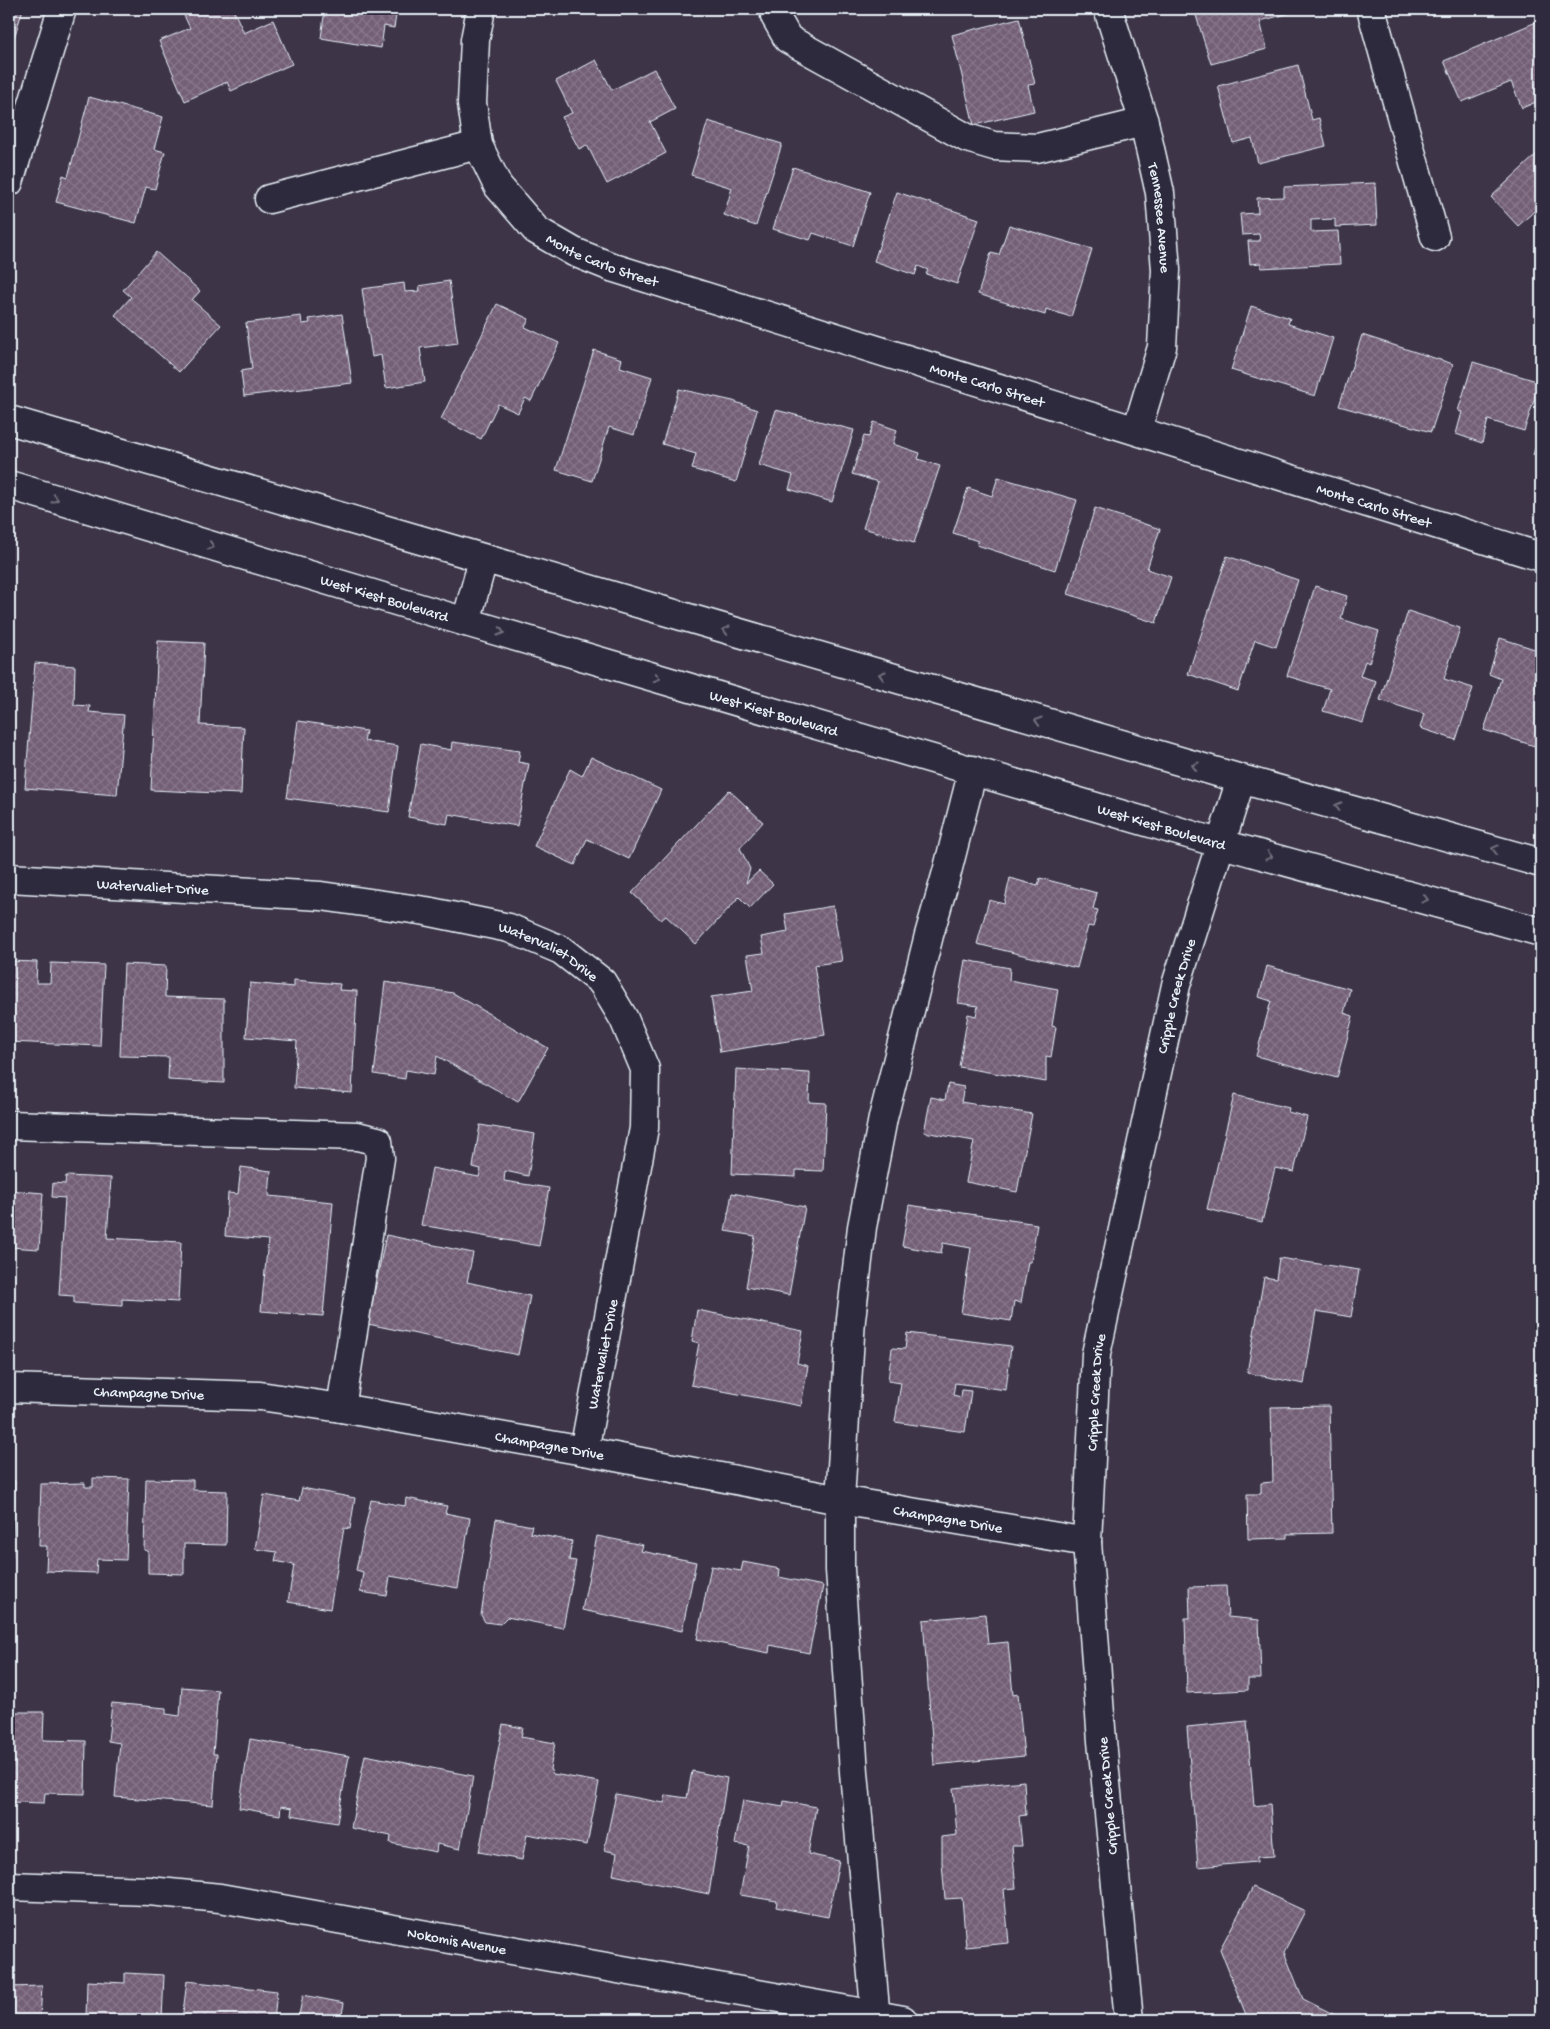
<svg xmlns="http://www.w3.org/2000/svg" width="1550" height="2029" font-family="'Gochi Hand',sans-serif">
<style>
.building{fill:url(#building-cross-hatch);stroke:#e8f1f8}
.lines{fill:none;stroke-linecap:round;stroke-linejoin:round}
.minor-casing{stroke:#e8f1f8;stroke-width:31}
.major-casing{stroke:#e8f1f8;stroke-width:31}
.minor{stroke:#2f2a3d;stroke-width:28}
.major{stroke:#2f2a3d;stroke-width:28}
.oneway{stroke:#70707e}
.labels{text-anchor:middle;stroke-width:4.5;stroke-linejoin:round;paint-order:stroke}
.street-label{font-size:15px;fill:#e8f1f8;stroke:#2f2a3d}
</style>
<defs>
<pattern id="building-cross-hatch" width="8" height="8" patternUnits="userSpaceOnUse" patternTransform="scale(1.25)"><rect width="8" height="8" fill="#735e76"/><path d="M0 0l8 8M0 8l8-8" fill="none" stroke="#87768a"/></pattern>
</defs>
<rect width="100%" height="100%" fill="#3d3448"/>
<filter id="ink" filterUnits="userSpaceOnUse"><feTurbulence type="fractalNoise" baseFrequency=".02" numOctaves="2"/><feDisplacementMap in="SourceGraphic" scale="10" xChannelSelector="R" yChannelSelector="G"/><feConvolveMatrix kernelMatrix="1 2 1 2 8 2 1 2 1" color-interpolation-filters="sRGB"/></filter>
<g filter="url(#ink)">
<path class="building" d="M9 9H23L13 41 9 40Z
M181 9H233L244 33 273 20 292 64 231 91 227 82 185 101 159 41 190 28Z
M325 9H397L394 28 384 26 381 48 321 38Z
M606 9H636V14Z
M944 9H982L945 14Z
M1194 9H1306L1260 21 1267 49 1211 64Z
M1019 18 1035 84 1028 85 1034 111 974 125 952 35Z
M1541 20V100L1522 108 1511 82 1462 102 1444 61Z
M596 60 612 90 654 69 675 109 650 122 666 153 607 184 587 145 579 149 562 117 572 113 556 81Z
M1298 65 1312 120 1319 118 1326 146 1258 163 1252 138 1233 143 1218 86Z
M89 97 163 117 154 149 165 152 155 189 146 187 136 223 56 202 63 175 68 177Z
M708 121 782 144 756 226 724 215 732 188 691 175Z
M1537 154 1541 158V205L1518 226 1491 197Z
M793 167 870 192 853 246 813 233 810 240 773 229Z
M1375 183 1377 225 1335 227V219L1311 220V232L1338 231 1340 264 1261 268V263L1250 264 1248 241H1260L1259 234 1242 235 1240 214 1258 213 1257 198 1284 197V187Z
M897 192 979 219 957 284 926 274 928 270 918 266 915 275 874 261Z
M1009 225 1092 249 1071 317 1046 309 1045 315 978 294 991 253 999 255Z
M156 252 200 291 192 300 221 325 179 372 115 315 131 297 123 290Z
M449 281 458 343 420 348 425 382 386 388 381 355 372 357 362 289 404 283 405 292 420 291 419 286Z
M497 304 529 319 525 327 559 343 531 401 525 398 518 413 498 404 481 439 441 419Z
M1251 306 1290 318 1288 324 1333 338 1315 396 1231 370Z
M342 314 352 383 244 396 241 371 252 369 246 323 301 316 302 324 310 323 309 319Z
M1362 335 1453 364 1431 432 1339 406Z
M594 350 622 359 620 367 652 377 634 435 609 427 592 481 556 470Z
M1473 362 1540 382 1524 431 1488 420 1482 443 1456 434 1462 412 1458 411Z
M679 389 733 401 757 410 736 482 692 469 696 454 662 444Z
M776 410 854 430 832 502 789 489 793 475 759 465Z
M874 422 897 430 893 444 920 453 918 459 940 466 914 543 863 528 878 482 852 474 864 436 869 437Z
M1541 429V458L1533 455Z
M998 477 1077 500 1055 570 977 545 978 541 953 533 968 488 992 496Z
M1095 508 1160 529 1147 569 1171 577 1156 623 1068 594Z
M1227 556 1298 580 1276 647 1255 640 1238 691 1188 674Z
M1315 586 1347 596 1341 619 1379 631 1369 663 1365 661 1360 676 1376 681 1363 723 1323 711 1330 689 1287 676Z
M1408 611 1460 628 1444 679 1473 688 1456 740 1420 728 1424 714 1380 700Z
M1500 638 1541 651V748L1484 730 1501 679 1489 674Z
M158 641 204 643 200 725 244 727 241 794 151 790Z
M35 663 75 666 74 705 90 706 89 712 124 715 117 795 25 788Z
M298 721 366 731 364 741 398 746 389 812 287 798Z
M452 742 520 751 518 762 529 764 517 826 449 814 447 824 408 817 421 744 451 750Z
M591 757 661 790 629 859 587 839 575 865 534 846 570 769 582 776Z
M729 790 763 822 740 848 750 869 746 883 759 871 773 884 750 908 739 897 696 944 666 916 661 920 632 893Z
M1010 878 1038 886 1040 878 1097 893 1093 909 1098 910 1093 927 1088 926 1077 968 977 944 989 900 1004 904Z
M833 906 842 961 814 965 825 1035 720 1052 711 997 753 991 747 955 764 953 761 937 788 932 785 914Z
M965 960 1010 968 1009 980 1058 989 1052 1026 1056 1027 1051 1057 1046 1056V1082L959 1067 968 1014 976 1016 978 1006 958 1003Z
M9 961 37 962 36 983H50L51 963 104 965 100 1046 9 1042Z
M124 964 166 966 165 997 224 999V1083L168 1080 169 1057 120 1056Z
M1267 966 1350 989 1344 1013 1353 1016 1337 1078 1256 1056 1271 1001 1259 997Z
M294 980 340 984 339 990 357 991 352 1093 294 1088 297 1041 246 1037 250 983 294 987Z
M385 982 453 993 548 1048 518 1102 437 1056 434 1075 406 1070 405 1079 374 1074Z
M736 1069 810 1073 809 1102 826 1103 823 1171 796 1170V1177L732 1174Z
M948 1084 964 1087 961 1102 1032 1114 1017 1192 966 1182 974 1141 924 1132 931 1097 945 1100Z
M1234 1095 1289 1108 1288 1112 1307 1117 1294 1172 1275 1168 1262 1222 1207 1209Z
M480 1125 535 1134 528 1176 505 1171 504 1181 549 1188 539 1246 421 1225 432 1168 479 1177 481 1169 473 1167Z
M241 1167 271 1171 269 1196 333 1202 323 1316 261 1311 268 1240 225 1236 228 1193 238 1194Z
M66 1176 111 1178 107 1238 181 1242 178 1302 122 1299V1306L74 1303V1296L59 1295 65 1198 52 1197 53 1183 65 1184Z
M9 1190 43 1193 39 1249 9 1247Z
M732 1193 805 1207 789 1295 746 1287 755 1236 725 1231Z
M909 1205 1037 1224 1031 1262H1028L1021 1303 1014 1301 1011 1321 961 1313 971 1248 943 1243 941 1253 902 1246Z
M386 1235 473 1253 467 1282 530 1296 518 1355 368 1324Z
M1279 1258 1359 1270 1351 1317 1316 1311 1304 1384 1247 1373 1264 1277 1276 1279Z
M697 1310 803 1331 797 1363 808 1366 801 1406 691 1385 699 1343 692 1341Z
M907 1333 1011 1346 1006 1390 955 1383 953 1395 961 1397 962 1390 971 1391 965 1432 895 1422 901 1383 888 1381 892 1348 905 1349Z
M1329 1406 1332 1533 1287 1534V1538L1248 1539 1247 1494H1261V1483L1273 1482 1271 1407Z
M93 1478 129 1479 126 1560 97 1559 96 1573 46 1571 47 1546H39L41 1484 85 1483V1487H93Z
M146 1479 193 1480V1490L227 1491 226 1545 184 1544V1574L148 1573V1551L144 1550Z
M9 1481H15L12 1558H9Z
M302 1488 355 1498 350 1529 344 1528 330 1609 288 1602 294 1565 275 1561 277 1552 255 1549 264 1495 299 1501Z
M406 1498 447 1506 445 1513 470 1518 458 1588 390 1576 387 1596 360 1592 363 1572 356 1570 371 1500 405 1506Z
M496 1519 532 1526 530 1533 572 1541 569 1560 576 1561 563 1628 507 1617 500 1624 485 1622 481 1615Z
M597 1536 643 1545 641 1551 696 1562 682 1631 582 1610Z
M743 1562 780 1569 779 1577 823 1586 809 1653 770 1645 769 1653 697 1639 711 1566 741 1571Z
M1226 1586 1228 1617 1259 1620 1261 1679H1248V1690L1187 1693 1185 1618H1190L1189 1587Z
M985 1614 988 1644 1008 1642 1013 1695 1018 1694 1024 1756 934 1765 923 1620Z
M182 1687 218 1690 213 1754H217L213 1805 115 1797 120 1743 108 1741 112 1703 166 1708V1714L180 1716Z
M9 1712H44L43 1740 86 1741 85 1794 45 1793 44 1803 9 1802Z
M1247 1721 1254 1806 1270 1804 1274 1856 1257 1857V1862L1198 1867 1187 1727Z
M503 1724 523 1728 521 1737 555 1743 550 1769 553 1774 599 1782 587 1845 527 1834 522 1860 479 1852Z
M250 1739 349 1756 337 1823 291 1815 292 1808 281 1806 280 1815 239 1808Z
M365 1755 473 1776 460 1849 437 1844 436 1852 390 1843 391 1836 351 1828Z
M692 1771 727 1778 709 1894 613 1875 617 1853 604 1850 616 1794 664 1803 666 1795 687 1798Z
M1024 1781 1026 1815 1019 1816 1022 1846H1012L1016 1888 1004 1889 1009 1943 966 1947 962 1898 945 1899 942 1863V1837L957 1835 953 1788Z
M743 1800 783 1807 784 1801 816 1807 808 1854 839 1861 828 1917 776 1907 777 1901 740 1895 749 1846 735 1844Z
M1253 1887 1305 1911 1284 1952 1303 1999 1345 2020H1248L1220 1949Z
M125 1973 164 1975 162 2020H86L87 1981 125 1983Z
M187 1981 277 1991 274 2020H182Z
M42 1986 40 2020H9V1987Z
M303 1995 344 2003 341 2020H298Z
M416 2017 448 2020H415Z"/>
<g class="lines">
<defs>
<g id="minor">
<path id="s1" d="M481 9 475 40 472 103 478 145 498 186 536 230 574 252 614 268 1541 557"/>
<path d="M775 9V16L788 39 967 138 994 146 1037 148 1144 122"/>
<path id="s2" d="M1108 9 1144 122 1160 193 1166 270 1162 347 1137 430"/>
<path d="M1371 9 1435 237"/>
<path d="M9 182 62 9"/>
<path d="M269 199 478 145"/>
<path id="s3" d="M9 878 321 896 426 911 509 928 561 950 602 982 624 1019 645 1069 644 1128 584 1451"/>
<path d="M9 1125 357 1136 378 1141 380 1158 341 1408"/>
<path id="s4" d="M9 1388 260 1396 341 1408 584 1451 840 1500 1087 1542"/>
<path id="s5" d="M9 1886 149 1891 220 1898 903 2020"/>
<path d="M876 2020 854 1772 840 1570V1500L851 1319 862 1227 883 1118 929 935 947 872 973 770"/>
<path id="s6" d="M1129 2020 1102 1741 1087 1542 1096 1354 1176 985 1241 779"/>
</g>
<g id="major">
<path d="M9 420 1241 779 1541 863"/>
<path id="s7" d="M9 485 466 622 1222 844 1541 932"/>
<path d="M466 622 483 560"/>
</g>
</defs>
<use href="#minor" class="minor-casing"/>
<use href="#major" class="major-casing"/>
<use href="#minor" class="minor"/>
<use href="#major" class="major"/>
</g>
<defs><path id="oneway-chevron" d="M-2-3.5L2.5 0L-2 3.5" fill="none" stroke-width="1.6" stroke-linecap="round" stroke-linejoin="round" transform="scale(1.25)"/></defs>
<g class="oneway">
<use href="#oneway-chevron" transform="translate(55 499) rotate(17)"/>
<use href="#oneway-chevron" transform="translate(211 546) rotate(17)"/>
<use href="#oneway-chevron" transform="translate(726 630) rotate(-164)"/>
<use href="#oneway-chevron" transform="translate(501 632) rotate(16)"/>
<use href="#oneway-chevron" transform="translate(882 675) rotate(-164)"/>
<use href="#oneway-chevron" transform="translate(657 678) rotate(16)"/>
<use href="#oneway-chevron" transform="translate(1038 721) rotate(-164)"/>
<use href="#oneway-chevron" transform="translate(1195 766) rotate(-164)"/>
<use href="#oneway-chevron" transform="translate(1338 806) rotate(-165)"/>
<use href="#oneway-chevron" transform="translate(1495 849) rotate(-165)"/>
<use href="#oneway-chevron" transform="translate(1269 856) rotate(15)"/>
<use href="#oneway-chevron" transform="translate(1425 899) rotate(15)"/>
</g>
</g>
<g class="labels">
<g class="street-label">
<text dy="5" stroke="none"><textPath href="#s2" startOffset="216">Tennessee Avenue</textPath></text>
<text dy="5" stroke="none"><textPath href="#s1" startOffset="314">Monte Carlo Street</textPath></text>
<text dy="5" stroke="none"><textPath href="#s1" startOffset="719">Monte Carlo Street</textPath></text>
<text dy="5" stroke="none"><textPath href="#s1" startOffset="1124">Monte Carlo Street</textPath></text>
<text dy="5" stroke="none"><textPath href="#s7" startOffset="392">West Kiest Boulevard</textPath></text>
<text dy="5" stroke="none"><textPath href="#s7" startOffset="798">West Kiest Boulevard</textPath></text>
<text dy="5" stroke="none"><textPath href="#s7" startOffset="1202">West Kiest Boulevard</textPath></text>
<text dy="5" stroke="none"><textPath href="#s3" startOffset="144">Watervaliet Drive</textPath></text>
<text dy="5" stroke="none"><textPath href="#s3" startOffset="549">Watervaliet Drive</textPath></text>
<text dy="5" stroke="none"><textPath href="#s6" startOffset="1035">Cripple Creek Drive</textPath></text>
<text transform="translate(602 1354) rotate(-79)" y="5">Watervaliet Drive</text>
<text dy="5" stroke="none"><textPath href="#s4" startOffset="140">Champagne Drive</textPath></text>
<text dy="5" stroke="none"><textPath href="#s6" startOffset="630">Cripple Creek Drive</textPath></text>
<text dy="5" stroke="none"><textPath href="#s4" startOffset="545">Champagne Drive</textPath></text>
<text dy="5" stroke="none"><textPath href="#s4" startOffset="950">Champagne Drive</textPath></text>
<text transform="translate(1107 1796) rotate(-95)" y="5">Cripple Creek Drive</text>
<text dy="5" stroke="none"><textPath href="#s5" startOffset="452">Nokomis Avenue</textPath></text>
</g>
</g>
<rect width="1550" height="2029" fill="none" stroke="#2f2a3d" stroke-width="30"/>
<rect x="15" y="15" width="1520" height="1999" fill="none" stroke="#e8f1f8" stroke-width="2" filter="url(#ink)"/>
</svg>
